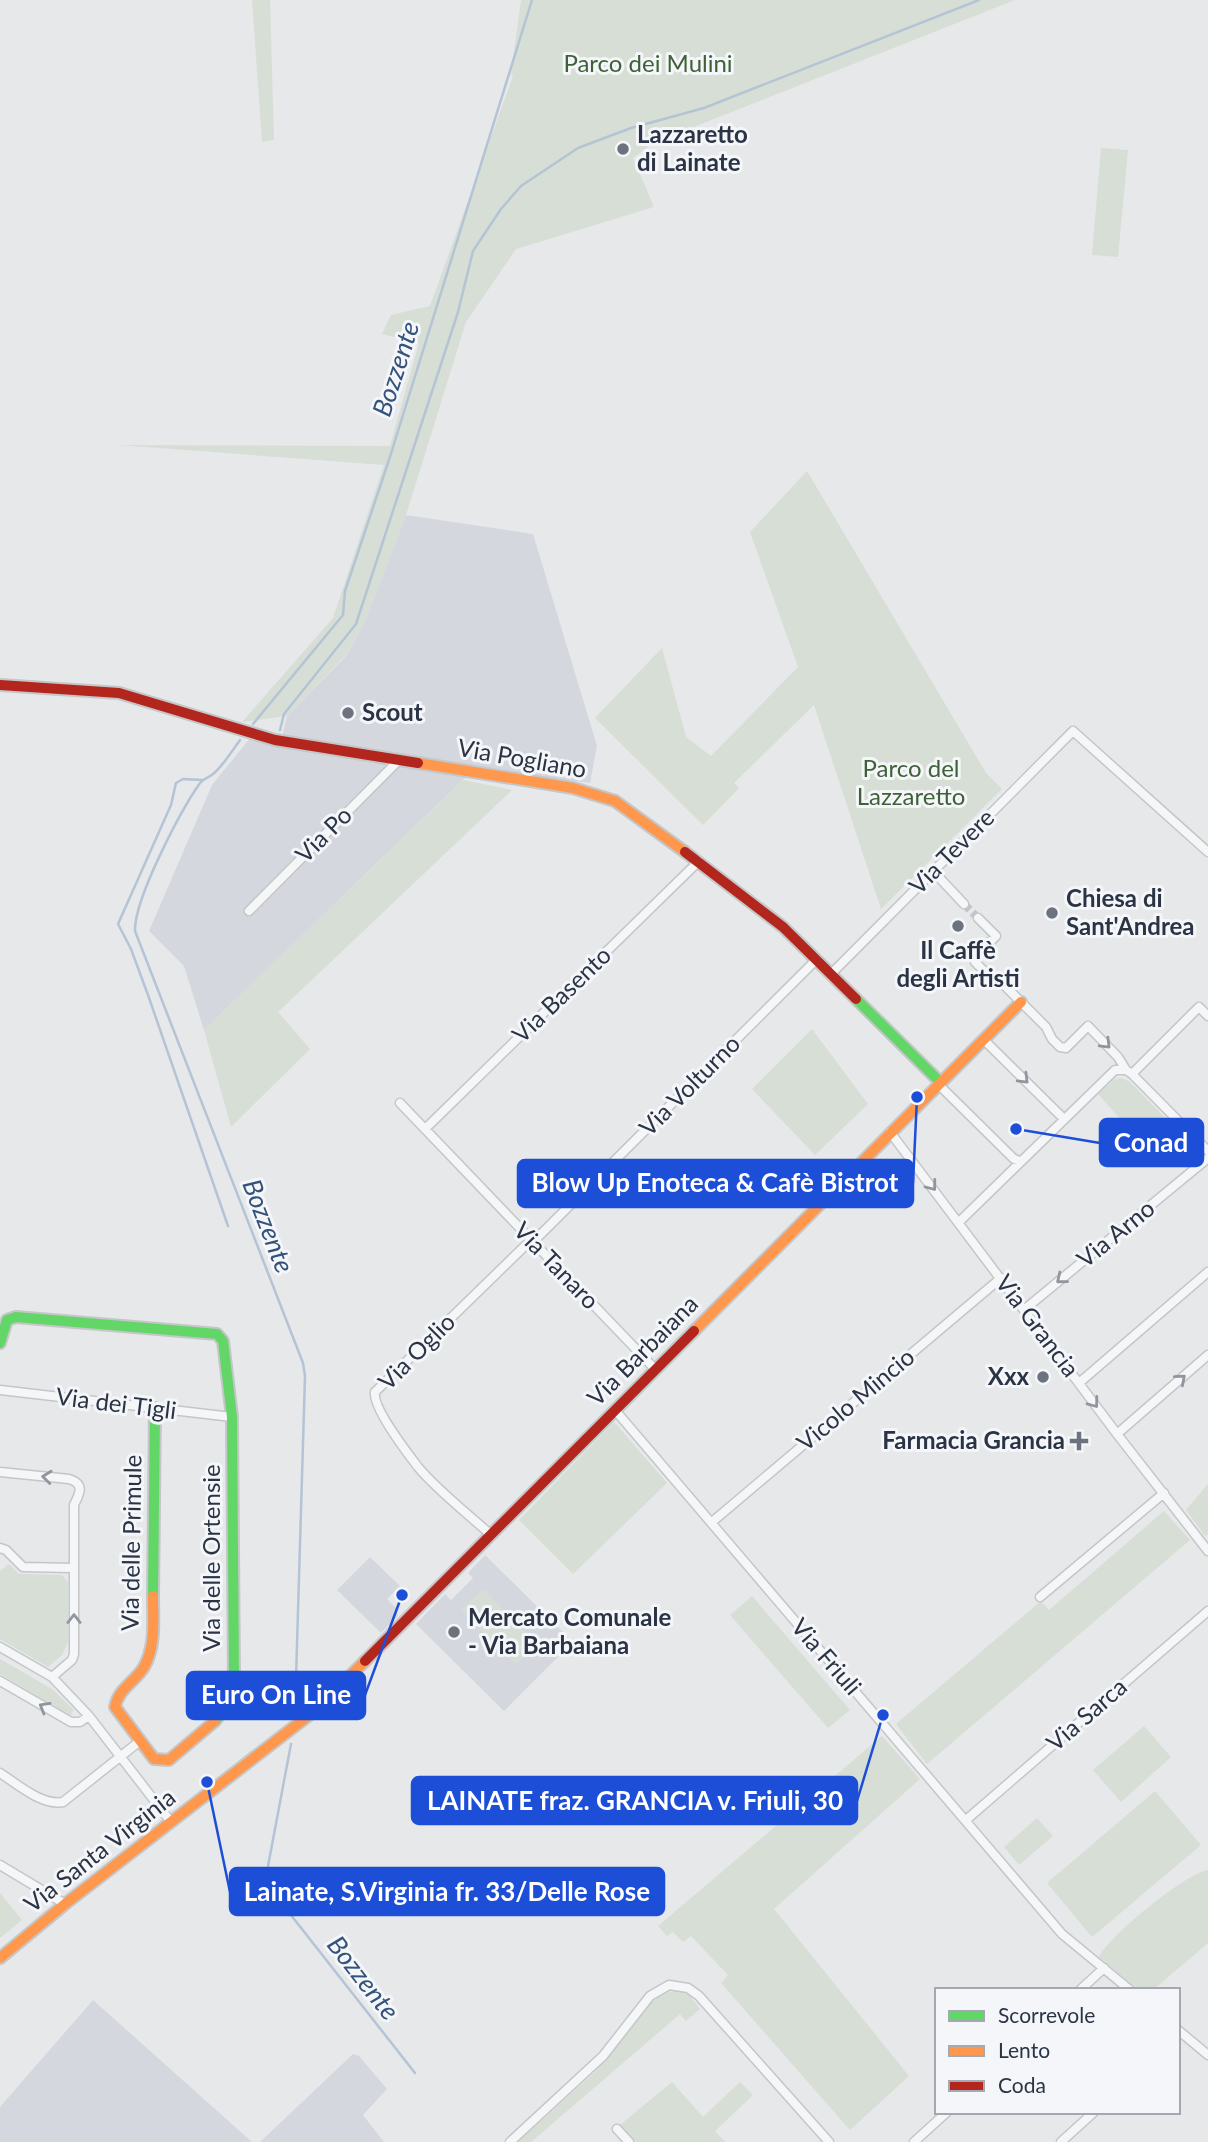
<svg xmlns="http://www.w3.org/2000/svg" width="1208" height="2142" font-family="Lato,sans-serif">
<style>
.built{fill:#d4d7dd}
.green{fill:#d6ded6}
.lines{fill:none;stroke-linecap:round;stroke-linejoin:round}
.stream{stroke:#b4c4d5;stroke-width:2.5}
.street-tunnel{stroke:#c1c4c9;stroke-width:8;stroke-dasharray:8 4;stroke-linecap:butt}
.street-casing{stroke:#c4c6c8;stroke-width:11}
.fast-casing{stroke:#c4c6c8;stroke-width:14}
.slow-casing{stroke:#c4c6c8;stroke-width:14}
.jam-casing{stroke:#c4c6c8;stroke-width:14}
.street{stroke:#f5f6f7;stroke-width:8}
.fast{stroke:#63d668;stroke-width:10}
.slow{stroke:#ff974d;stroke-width:10}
.jam{stroke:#b3261e;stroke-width:10}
.oneway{stroke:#90959e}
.poi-dot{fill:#6c737f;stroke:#f4f6f9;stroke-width:2.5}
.labels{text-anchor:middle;stroke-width:6;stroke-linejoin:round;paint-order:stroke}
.park-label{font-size:24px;fill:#3f6138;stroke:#f4f6f9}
.poi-label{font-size:24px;font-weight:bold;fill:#2b3445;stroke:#f4f6f9;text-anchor:start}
.street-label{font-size:24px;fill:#2b3445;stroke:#f4f6f9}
.water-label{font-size:26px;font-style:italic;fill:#34527a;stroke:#f4f6f9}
.leader{fill:none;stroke:#1d4ed8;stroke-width:2.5}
.callout-dot{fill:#1d4ed8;stroke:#f4f6f9;stroke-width:2.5}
.callout{fill:#1d4ed8;stroke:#1d4ed8;stroke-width:2.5}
.callout-label{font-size:26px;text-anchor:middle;font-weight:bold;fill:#fff}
</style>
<rect width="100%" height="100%" fill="#e6e8ea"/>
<path class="built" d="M406 515 533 534 597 746 590 783 401 757 282 737 287 716 346 656 365 622Z
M251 737 392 765 469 774 204 1030 184 966 149 931 212 785Z
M485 1555 573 1642 504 1711 416 1624 445 1594 451 1600 473 1578 468 1573Z
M370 1557 400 1586 387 1599 396 1608 398 1616 381 1633 337 1590Z
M93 2000 252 2142H0V2107Z
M353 2054 359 2056 387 2089 363 2115 384 2142H260Z"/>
<path class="green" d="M252 0H270L274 140 262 142Z
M521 0H1015L653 143 633 158 654 207 516 249 466 322 406 515 365 622 346 655 287 716 242 722 333 618 384 465 119 445 390 446 419 343 382 334 391 315 430 306 513 76 511 74Z
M1101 148 1128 150 1118 257 1092 255Z
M807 471 986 773 1002 789 881 909 814 705 734 783 739 788 703 825 595 718 662 648 686 737 711 756 798 667 750 532Z
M463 780 512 790 278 1012 310 1049 231 1127 204 1030Z
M812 1029 868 1104 815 1155 752 1089Z
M1122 1078 1130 1082 1177 1130 1152 1154 1098 1094 1115 1079Z
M614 1422 667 1483 573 1574 519 1520Z
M1208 1484V1534L1205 1536 1186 1510Z
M1164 1511 1190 1540 927 1764 896 1724 1041 1601 1049 1610Z
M9 1564 19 1574 62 1575 68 1582V1642L62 1655 48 1667 0 1639V1571Z
M483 1589 537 1643 516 1664 461 1610Z
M752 1596 850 1710 828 1728 730 1615Z
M0 1659 52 1689 74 1710 70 1715 0 1674Z
M1144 1726 1171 1757 1121 1802 1093 1770Z
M882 1736 920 1779 774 1909 909 2076 850 2130 721 1983 728 1975 691 1936 683 1942 673 1932 667 1936 658 1926Z
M1155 1791 1201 1845 1092 1937 1047 1883Z
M1037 1818 1053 1836 1019 1865 1004 1847Z
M1208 1870V1943L1153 1990H1139L1099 1957C1109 1936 1186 1873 1208 1870Z
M0 1893 22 1920 0 1938Z
M678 1991 689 1995 700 2009 686 2021 680 2014 531 2142H518L595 2072 650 2004 664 1993Z
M672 2082 703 2117 740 2082 753 2095 715 2131 725 2142H635L620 2125Z"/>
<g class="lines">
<path class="stream" d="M253 724 343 615 345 591 389 460 532 0
M280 730 284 714 356 624 458 312 473 251 501 209 521 186 578 148 631 128 704 108 979 0
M240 740C232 751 223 766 213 774 208 778 204 778 200 783 181 810 134 899 135 931L303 1363 305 1376 295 1712
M202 780 183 779 176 783 171 805 118 924 131 949 148 995 228 1226
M291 1744 265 1882 415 2073"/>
<path class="street-tunnel" d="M964 904 978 918"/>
<defs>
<path id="street" d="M933 871 964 904
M249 911 399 760
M978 918 996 936 975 957V962L989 976 1001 982 1046 1027 1052 1039 1060 1047 1066 1048 1088 1026 1118 1057 1126 1070
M832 973 1073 731 1208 852
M983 1039 1064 1119
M1132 1074 1199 1007 1208 1016
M938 1084 1014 1159 1020 1161
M400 1103 655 1369
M425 1129 699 861
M890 1132 1117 1434 1208 1551
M959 1222 1115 1070H1126L1132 1074 1208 1151
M533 1242 817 959
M1025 1309 1208 1158
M1079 1383 1208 1272
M0 1390 232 1417
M615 1410 1062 1934 1130 1990
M1117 1434 1208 1355
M0 1472 69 1479C85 1484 80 1493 74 1505V1654L72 1660 52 1677
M712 1522 1001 1278
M490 1534C468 1514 437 1490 418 1467 408 1454 372 1407 375 1392L531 1240
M0 1548 6 1550 23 1567 74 1568
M1040 1597 1164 1493
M0 1647 52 1677 89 1716 171 1822
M0 1681 71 1722H80L89 1716
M0 1773C17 1784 42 1806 63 1802L140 1741
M966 1820 1208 1611
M0 1865 65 1904
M1080 1990 1104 1968
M1178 2030 1208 2055
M617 2129 629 2142
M510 2142 603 2056 650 1996 669 1985 688 1988 699 1996 829 2142
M914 2142 947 2112
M1061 2142 1094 2112"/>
<path id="fast" d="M856 999 940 1082
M0 1343 7 1320 16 1317 217 1334 223 1341 232 1417 234 1682 226 1707 215 1721
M153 1596 155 1408"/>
<path id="slow" d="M418 763 573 788 615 801 685 852
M694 1331 1021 1002
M153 1596C153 1620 156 1646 144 1667 135 1682 118 1689 115 1707L154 1759 169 1760 215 1721
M0 1958 65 1904 317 1709 365 1661"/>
<path id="jam" d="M0 685 119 693 275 740 418 763
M685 852 783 927 856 999
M365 1661 694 1331"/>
</defs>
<use href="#street" class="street-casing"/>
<use href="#fast" class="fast-casing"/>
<use href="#slow" class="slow-casing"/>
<use href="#jam" class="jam-casing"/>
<use href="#street" class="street"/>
<use href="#fast" class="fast"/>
<use href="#slow" class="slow"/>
<use href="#jam" class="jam"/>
</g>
<defs><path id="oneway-chevron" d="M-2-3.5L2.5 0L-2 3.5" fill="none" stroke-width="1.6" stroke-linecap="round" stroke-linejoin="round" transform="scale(1.75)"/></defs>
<g class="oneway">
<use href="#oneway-chevron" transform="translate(1106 1044) rotate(45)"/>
<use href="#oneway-chevron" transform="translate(1024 1079) rotate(45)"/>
<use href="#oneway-chevron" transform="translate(932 1186) rotate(53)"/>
<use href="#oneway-chevron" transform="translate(1061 1279) rotate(141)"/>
<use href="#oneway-chevron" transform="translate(1181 1379) rotate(-41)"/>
<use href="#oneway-chevron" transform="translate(1094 1403) rotate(53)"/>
<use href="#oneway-chevron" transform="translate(47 1477) rotate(-174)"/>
<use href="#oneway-chevron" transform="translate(74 1619) rotate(-90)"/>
<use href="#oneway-chevron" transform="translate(44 1707) rotate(-150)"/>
</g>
<g class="poi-dot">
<circle cx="623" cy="149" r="7"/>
<circle cx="348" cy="713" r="7"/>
<circle cx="1052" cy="913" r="7"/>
<circle cx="958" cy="926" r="7"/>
<circle cx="1043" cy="1377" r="7"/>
<path d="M1075.5 1430.5h7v7h7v7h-7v7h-7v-7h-7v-7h7z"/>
<circle cx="454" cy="1632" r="7"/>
</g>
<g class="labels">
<g class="park-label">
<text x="648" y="72">Parco dei Mulini</text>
<text x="911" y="777">Parco del<tspan x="911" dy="28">Lazzaretto</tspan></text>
</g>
<g class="poi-label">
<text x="637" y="143">Lazzaretto<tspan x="637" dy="28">di Lainate</tspan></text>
<text x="362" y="721">Scout</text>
<text x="1066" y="907">Chiesa di<tspan x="1066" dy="28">Sant'Andrea</tspan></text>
<text x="958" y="959" text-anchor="middle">Il Caffè<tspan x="958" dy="28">degli Artisti</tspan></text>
<text x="1029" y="1385" text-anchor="end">Xxx</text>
<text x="1065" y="1449" text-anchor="end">Farmacia Grancia</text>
<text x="468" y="1626">Mercato Comunale<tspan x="468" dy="28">- Via Barbaiana</tspan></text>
</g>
<g class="street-label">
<text transform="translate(522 759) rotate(10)" y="8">Via Pogliano</text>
<text transform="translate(324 835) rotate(-45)" y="8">Via Po</text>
<text transform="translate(952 852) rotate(-45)" y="8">Via Tevere</text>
<text transform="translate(562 995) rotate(-44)" y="8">Via Basento</text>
<text transform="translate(690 1086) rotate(-45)" y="8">Via Volturno</text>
<text transform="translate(1116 1234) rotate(-39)" y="8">Via Arno</text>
<text transform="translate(556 1266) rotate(46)" y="8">Via Tanaro</text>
<text transform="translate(1037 1326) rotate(53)" y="8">Via Grancia</text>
<text transform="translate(643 1351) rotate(-45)" y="8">Via Barbaiana</text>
<text transform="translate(417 1352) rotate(-45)" y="8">Via Oglio</text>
<text transform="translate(856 1400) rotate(-40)" y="8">Vicolo Mincio</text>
<text transform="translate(116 1404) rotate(7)" y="8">Via dei Tigli</text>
<text transform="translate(132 1543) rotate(-89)" y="8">Via delle Primule</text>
<text transform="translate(212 1558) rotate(-90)" y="8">Via delle Ortensie</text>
<text transform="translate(826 1657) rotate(49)" y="8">Via Friuli</text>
<text transform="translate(1087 1715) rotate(-41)" y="8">Via Sarca</text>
<text transform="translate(100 1851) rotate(-38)" y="8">Via Santa Virginia</text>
</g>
<g class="water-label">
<text transform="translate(396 369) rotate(-72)" y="9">Bozzente</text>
<text transform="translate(268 1226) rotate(69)" y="9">Bozzente</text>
<text transform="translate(363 1978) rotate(52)" y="9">Bozzente</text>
</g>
</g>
<path class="leader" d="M1016 1129L1100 1143M917 1097L913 1183M402 1595L365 1695M883 1715L857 1801M207 1782L230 1892"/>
<g class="callout-dot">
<circle cx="1016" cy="1129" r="7"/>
<circle cx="917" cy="1097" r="7"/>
<circle cx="402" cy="1595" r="7"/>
<circle cx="883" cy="1715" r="7"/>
<circle cx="207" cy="1782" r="7"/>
</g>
<g class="callout">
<rect x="1100" y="1119" width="103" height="47" rx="7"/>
<rect x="518" y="1160" width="395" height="47" rx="7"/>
<rect x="187" y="1672" width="178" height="47" rx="7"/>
<rect x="412" y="1777" width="445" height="47" rx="7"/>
<rect x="230" y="1868" width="434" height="47" rx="7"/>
</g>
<g class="callout-label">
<text x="1151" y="1152">Conad</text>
<text x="715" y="1192">Blow Up Enoteca &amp; Cafè Bistrot</text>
<text x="276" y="1704">Euro On Line</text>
<text x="635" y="1810">LAINATE fraz. GRANCIA v. Friuli, 30</text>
<text x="447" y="1901">Lainate, S.Virginia fr. 33/Delle Rose</text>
</g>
<rect x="935" y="1988" width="245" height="126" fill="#f4f6f9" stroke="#a4a8b1" stroke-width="2"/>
<rect x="949" y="2011" width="35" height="10" fill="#63d668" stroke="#a4a8b1" stroke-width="2"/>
<text x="998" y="2023" font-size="21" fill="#2b3445">Scorrevole</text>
<rect x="949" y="2046" width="35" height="10" fill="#ff974d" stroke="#a4a8b1" stroke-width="2"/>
<text x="998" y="2058" font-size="21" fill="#2b3445">Lento</text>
<rect x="949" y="2081" width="35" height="10" fill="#b3261e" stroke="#a4a8b1" stroke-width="2"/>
<text x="998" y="2093" font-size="21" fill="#2b3445">Coda</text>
</svg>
